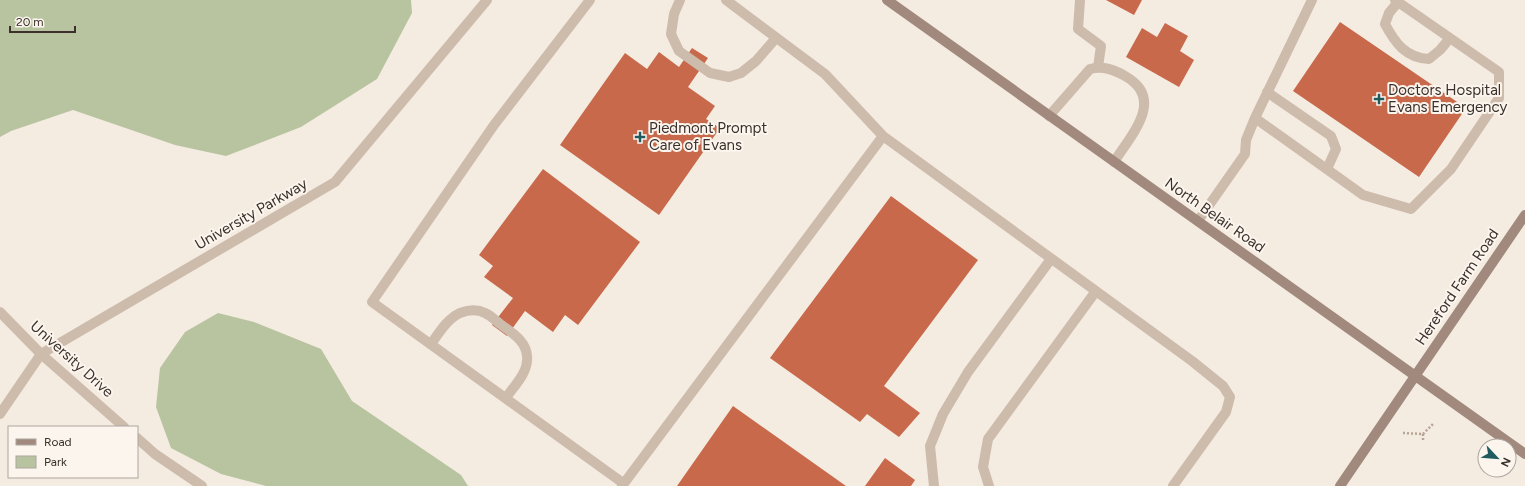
<svg xmlns="http://www.w3.org/2000/svg" width="1525" height="486" font-family="Figtree,sans-serif">
<style>
.green{fill:#b8c4a0}
.building{fill:#c8694b}
.lines{fill:none;stroke-linecap:round;stroke-linejoin:round}
.path{stroke:#b9a596;stroke-width:2.5;stroke-dasharray:2 2;stroke-linecap:butt}
.lane{stroke:#cdbbac;stroke-width:10}
.street{stroke:#cdbbac;stroke-width:10}
.secondary{stroke:#a18a7d;stroke-width:10}
.poi-dot{fill:#1f5a5e;stroke:#fbf5ee;stroke-width:1.5}
.labels{text-anchor:middle;stroke-width:4;stroke-linejoin:round;paint-order:stroke}
.poi-label{font-size:15px;fill:#3b302b;stroke:#fbf5ee;text-anchor:start}
.street-label{font-size:15px;fill:#3b302b;stroke:#fbf5ee}
</style>
<rect width="100%" height="100%" fill="#f4ebe1"/>
<path class="green" d="M0 0H411L412 13 377 79 301 127 226 156 175 145 73 110 11 131 0 137Z
M218 313 254 322 321 349 352 401 461 475 468 486H266L221 474 171 448 156 407 160 368 185 332Z"/>
<path class="building" d="M1106 0H1142L1134 15Z
M1340 22 1466 108 1419 177 1293 91Z
M1165 23 1188 36 1180 51 1194 60 1179 87 1126 57 1142 28 1157 37Z
M692 48 708 58 688 87 715 106 706 119 720 128 659 215 560 145 625 53 647 69 659 52 679 67Z
M543 169 640 242 578 325 565 315 553 332 525 311 507 336 492 325 513 298 484 277 493 266 479 255Z
M891 196 978 260 884 386 920 413 899 437 867 414 860 422 770 358Z
M733 406 846 486H677Z
M885 458 915 480 911 486H865Z"/>
<g class="lines">
<path class="path" d="M1403 433 1423 434V440
M1423 434 1433 424"/>
<path class="lane" d="M590 0 494 125 372 302 623 483
M680 0 674 14 671 34 679 51 710 73 729 77 741 73 756 61 776 38
M726 0 825 74 883 136 1192 361 1223 386 1230 397 1226 412 1173 486
M1080 0 1078 29 1101 46 1098 67
M1398 2 1389 13 1385 24C1395 43 1406 58 1429 59L1440 50 1450 38
M1267 92 1331 136 1336 149 1327 169
M1049 116 1090 69C1103 66 1113 69 1125 76 1166 99 1131 135 1114 162
M1255 118 1363 195 1411 209 1451 169 1499 98V72L1395 0
M1198 221 1245 154 1246 140 1255 118 1312 0
M431 344C439 333 447 319 460 313 468 310 477 309 485 313 490 315 495 320 500 324 513 333 529 343 527 361 526 375 513 387 506 398
M622 486 883 136
M934 486 930 446 943 414 968 372 1051 259
M989 486 983 467 988 439 1096 291"/>
<path class="street" d="M0 312 41 354 124 427
M0 414 41 354 335 182 487 0
M137 438 155 454 202 486"/>
<path class="secondary" d="M887 0 1525 454
M1340 486 1525 215"/>
</g>
<g class="poi-dot">
<path d="M1377 93h4v4h4v4h-4v4h-4v-4h-4v-4h4z"/>
<path d="M638 131h4v4h4v4h-4v4h-4v-4h-4v-4h4z"/>
</g>
<g class="labels">
<g class="poi-label">
<text x="1388" y="95">Doctors Hospital<tspan x="1388" dy="17">Evans Emergency</tspan></text>
<text x="649" y="133">Piedmont Prompt<tspan x="649" dy="17">Care of Evans</tspan></text>
</g>
<g class="street-label">
<text transform="translate(251 214) rotate(-30)" y="5">University Parkway</text>
<text transform="translate(1215 215) rotate(35)" y="5">North Belair Road</text>
<text transform="translate(1457 287) rotate(-56)" y="5">Hereford Farm Road</text>
<text transform="translate(72 359) rotate(42)" y="5">University Drive</text>
</g>
</g>
<rect x="8" y="426" width="130" height="52" fill="#fbf5ee" stroke="#aea6a0"/>
<rect x="16" y="439" width="20" height="6" fill="#a18a7d" stroke="#aea6a0"/>
<text x="44" y="446" font-size="12" fill="#3b302b">Road</text>
<rect x="16" y="456" width="20" height="12" fill="#b8c4a0" stroke="#aea6a0"/>
<text x="44" y="466" font-size="12" fill="#3b302b">Park</text>
<g transform="translate(1497 458) rotate(116)"><circle r="19" fill="#fbf5ee" stroke="#aea6a0"/>
<path d="M0-3L7 15L0 10L-7 15Z" fill="#1f5a5e"/>
<text y="-6" font-size="11" font-weight="bold" text-anchor="middle" fill="#3b302b">N</text>
</g>
<path d="M10 26v6h65v-6" fill="none" stroke="#3b302b" stroke-width="2"/>
<text x="16" y="26" font-size="12" fill="#3b302b" stroke="#fbf5ee" stroke-width="3" paint-order="stroke">20 m</text>
</svg>
